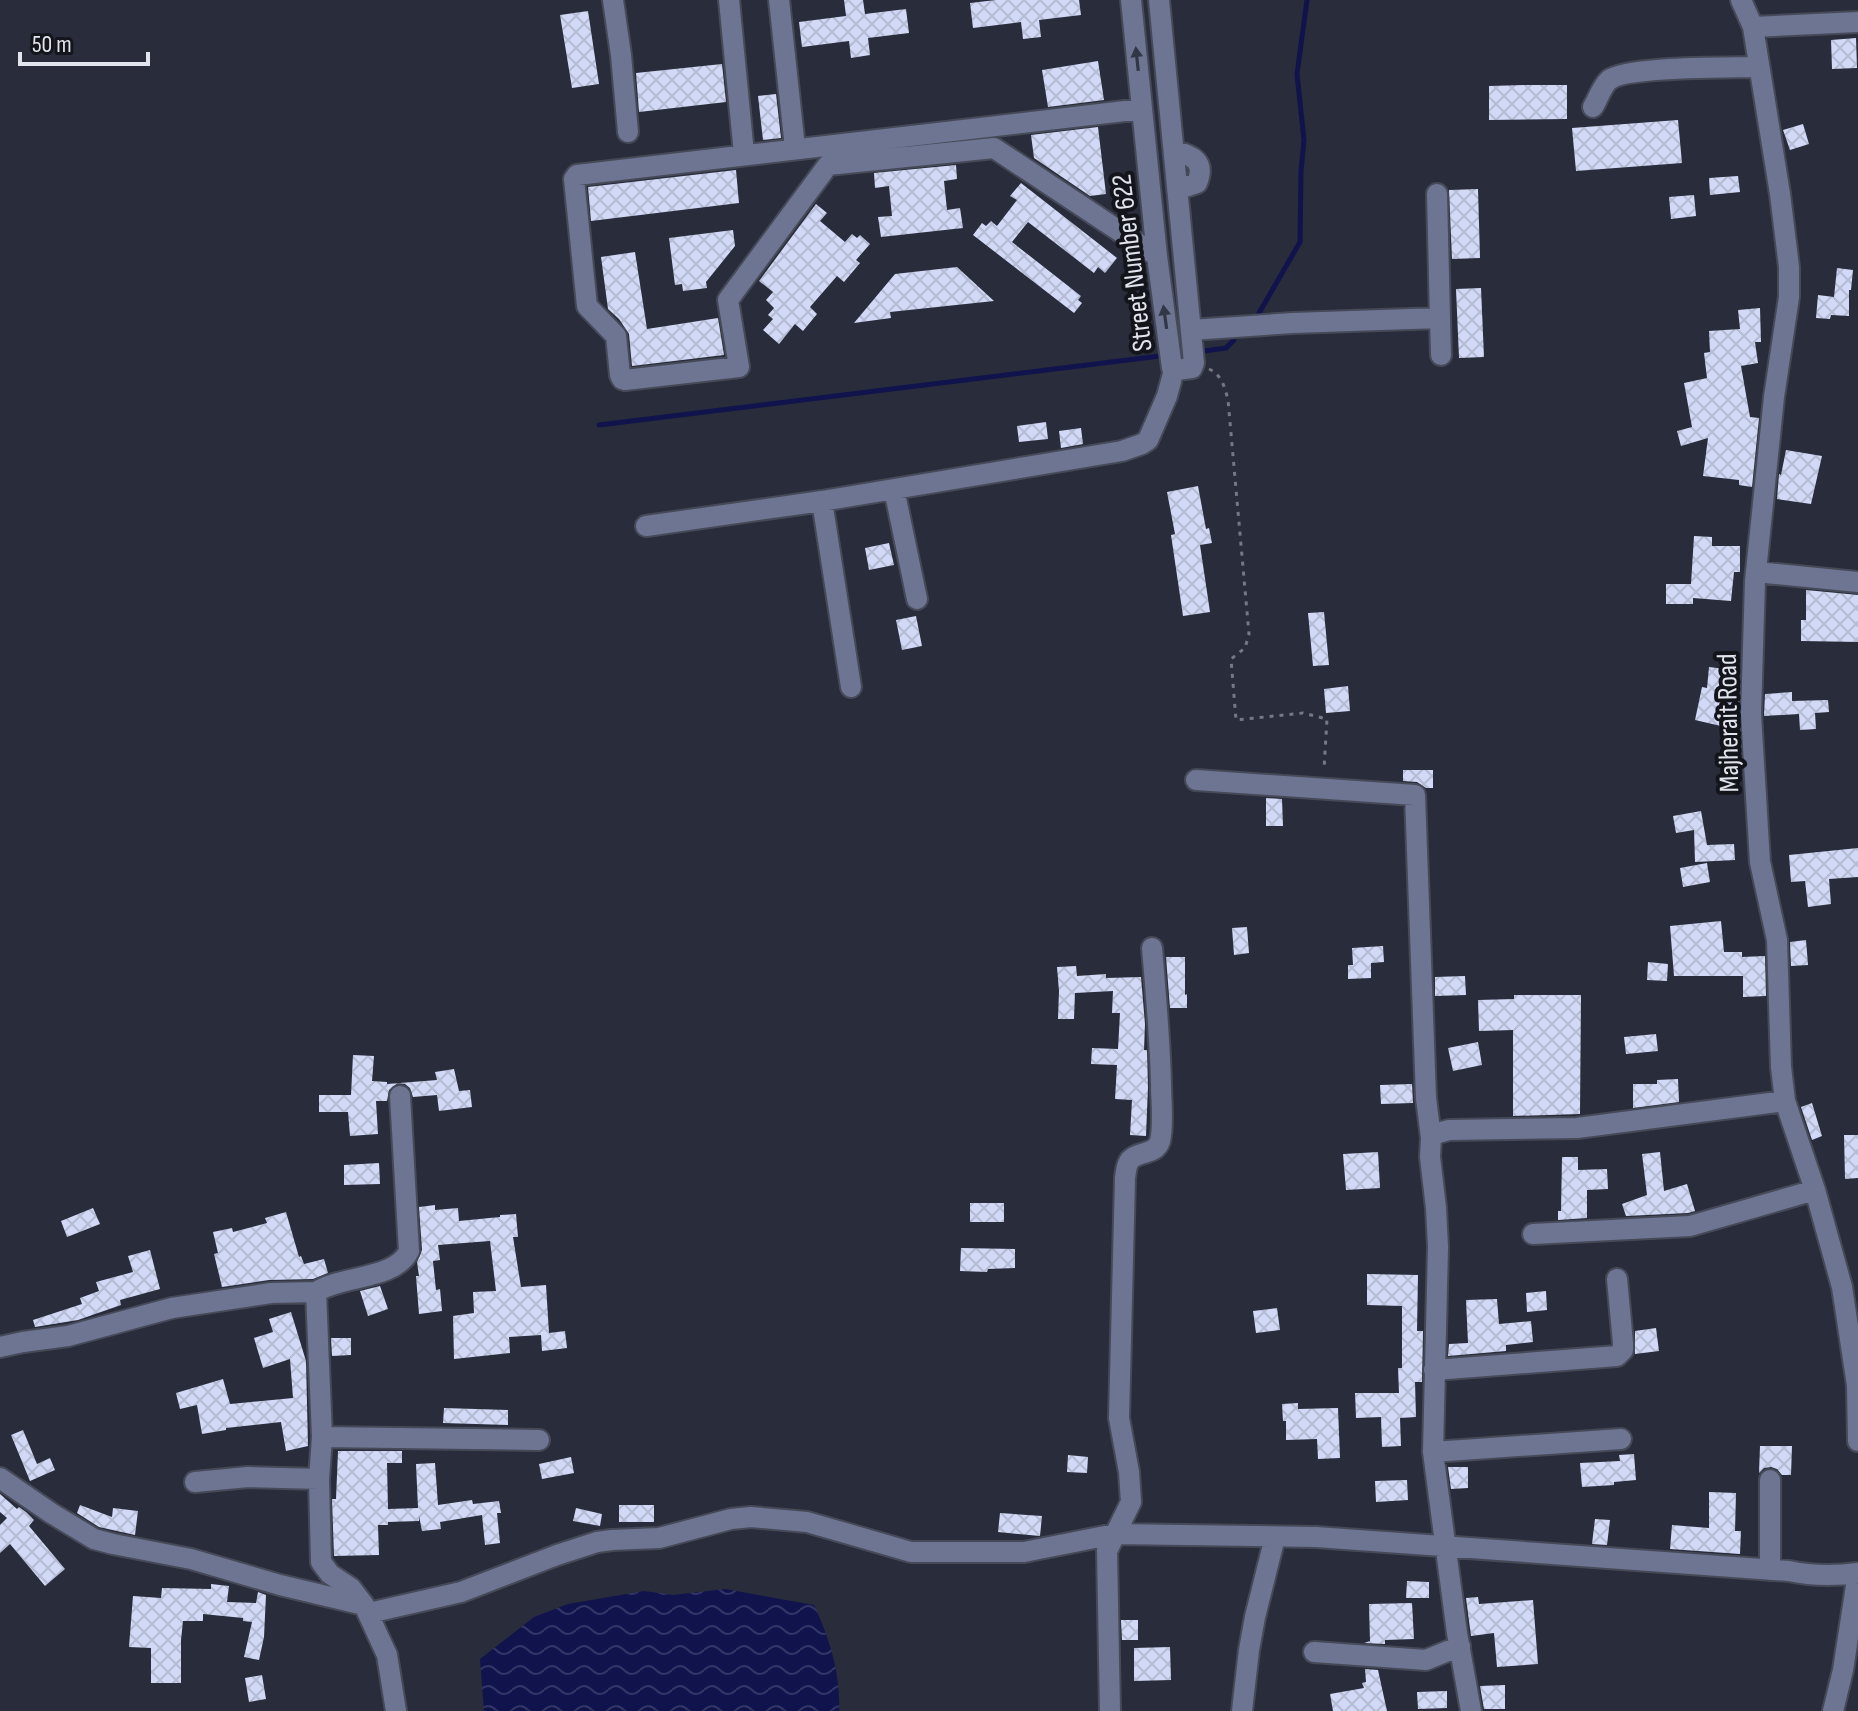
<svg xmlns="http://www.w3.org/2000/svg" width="1858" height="1711" font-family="'Sofia Sans Condensed',sans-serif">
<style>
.water{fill:url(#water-waves)}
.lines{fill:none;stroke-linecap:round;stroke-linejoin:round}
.stream{stroke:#10134c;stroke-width:5}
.building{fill:url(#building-cross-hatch)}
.minor-casing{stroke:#464957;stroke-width:24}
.path{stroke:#767984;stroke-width:3;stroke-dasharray:4 6;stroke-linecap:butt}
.minor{stroke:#6d7592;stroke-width:20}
.oneway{fill:#323745}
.labels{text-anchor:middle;stroke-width:8;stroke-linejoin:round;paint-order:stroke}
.street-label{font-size:28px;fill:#e1e4ed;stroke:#13151b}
</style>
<defs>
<pattern id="water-waves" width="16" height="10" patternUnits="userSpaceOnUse" patternTransform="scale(2)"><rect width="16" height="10" fill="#10134c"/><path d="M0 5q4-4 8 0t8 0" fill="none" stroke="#323566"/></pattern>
<pattern id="building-cross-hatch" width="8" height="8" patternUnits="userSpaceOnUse" patternTransform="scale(2)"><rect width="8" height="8" fill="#d1d9f6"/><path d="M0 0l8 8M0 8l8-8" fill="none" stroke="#b5bbd3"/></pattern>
</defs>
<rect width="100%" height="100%" fill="#292c3a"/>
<path class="water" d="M725 1589 814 1605C829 1637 841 1675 839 1711H484L480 1659 534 1617 568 1604 644 1591 673 1595Z"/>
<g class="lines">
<path class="stream" d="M1259 313 1300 242 1301 171 1304 140 1297 74 1307 0
M1204 351 1226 348 1234 340
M599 425 1160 356"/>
</g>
<path class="building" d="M844 0H863L865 14 906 9 909 33 868 38 870 55 851 58 849 41 802 47 799 22 846 16Z
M996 0H1079L1081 15 1039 20 1041 37 1023 39 1021 22 973 28 970 3Z
M588 11 599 84 572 88 560 15Z
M1856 38 1857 68 1832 69 1831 40Z
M1098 61 1104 100 1048 107 1042 70Z
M722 64 726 102 639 112 636 73Z
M1524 85H1567V119L1489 120V86Z
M776 94 781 138 763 140 758 96Z
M1678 120 1682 163 1576 171 1572 128Z
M1803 124 1809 144 1790 150 1783 130Z
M1098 127 1106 194 1090 196 1034 158 1031 135Z
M956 165 957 179 944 181 947 210 960 208 963 228 881 237 878 217 892 216 889 186 875 188 874 173Z
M736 170 739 203 591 221 588 187Z
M1738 176 1740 192 1710 195 1709 178Z
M1021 183 1117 258 1105 273 1098 267 1094 273 1028 222 1012 242 1081 296 1078 300 1082 303 1074 313 973 235 982 223 986 226 991 221 997 226 1017 200 1010 196Z
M1478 189 1480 258 1452 259 1449 190Z
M1694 195 1696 216 1671 219 1669 197Z
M816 204 827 213 820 221 845 242 852 234 857 238 860 235 870 244 856 260 860 263 844 282 837 276 810 307 817 314 803 331 795 324 779 344 763 330 773 319 768 315 774 308 766 300 773 292 759 281Z
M733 230 735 246 706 282 707 288 683 291 682 284 675 285 669 238Z
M635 252 647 329 718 318 724 355 632 366 629 334 619 319 608 309 601 257Z
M957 267 994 301 890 312 891 318 854 323 895 274Z
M1837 268 1853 270 1851 290H1849V316L1831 315 1830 319 1816 318 1818 295 1834 297Z
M1481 288 1484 357 1459 358 1456 289Z
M1760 308 1761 342H1755L1758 363 1741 366 1750 417 1759 418 1752 487 1739 485V480L1703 476 1708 438 1681 446 1677 431 1692 427 1684 383 1707 378 1704 353 1710 352 1709 331 1740 329 1738 310Z
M1046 422 1048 439 1019 442 1017 426Z
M1081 428 1083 444 1061 448 1059 431Z
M1786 450 1822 456 1811 504 1777 499 1779 474 1781 475Z
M1198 486 1206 529 1209 528 1212 543 1200 545 1210 612 1183 616 1171 535 1175 534 1167 492Z
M1694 536 1712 537V546H1740V572H1734L1731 601 1693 598V604H1666V584H1691Z
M889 543 894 565 869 570 865 548Z
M1806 590 1858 595V642L1801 641V620H1806Z
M1324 612 1329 665 1313 666 1308 613Z
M916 616 922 646 902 650 896 620Z
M1709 667 1733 670 1730 693 1739 695 1738 730 1695 720 1702 687 1707 688Z
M1348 686 1350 711 1326 713 1324 689Z
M1792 692V701L1828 700 1829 712 1815 713 1816 729 1800 730 1799 714 1764 716 1765 694Z
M1403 770H1433V788H1426L1417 782 1403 781Z
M1266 798 1282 799 1283 826H1266Z
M1701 811 1707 845 1734 844 1735 860 1695 862 1694 830 1676 833 1673 816Z
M1858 848V877L1829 879 1831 904 1808 907 1805 881 1791 882 1789 855Z
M1707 863 1710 882 1683 887 1680 868Z
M1721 921 1724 952H1742V957L1765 956 1766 996 1743 997V976H1674L1670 926Z
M1247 927 1249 953 1234 955 1232 928Z
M1806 940 1808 965 1791 966 1790 942Z
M1383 946 1384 962 1371 963V978L1348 979V965H1353L1352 948Z
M1166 957H1185V995L1187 994V1008H1170Z
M1648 962 1668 964 1667 981 1647 980Z
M1076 966 1077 976 1106 974V978L1141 977 1145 1024 1144 1050H1147L1148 1087 1146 1136 1130 1135 1132 1100 1115 1099 1117 1065 1091 1064 1092 1048 1118 1049 1120 1013H1112L1113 991 1075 993 1074 1019H1058L1059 991 1057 967Z
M1465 976 1466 995 1435 996V977Z
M1514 995H1581L1580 1114 1513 1116V1030L1479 1031 1478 1000 1514 999Z
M1656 1034 1658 1051 1626 1054 1624 1037Z
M1478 1042 1482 1065 1453 1071 1448 1048Z
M353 1055 374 1056 372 1081 387 1082V1084L437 1080 435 1072 454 1069 459 1091 470 1090 472 1107 439 1111 437 1095 413 1097 410 1088 405 1084 398 1083 389 1090 387 1101H376L378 1134 350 1136 348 1112H319V1095H351Z
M1678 1079 1679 1102 1633 1108V1084H1657V1080Z
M1412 1084 1413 1103 1381 1104 1380 1085Z
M1812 1103 1822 1136 1812 1140 1801 1107Z
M1844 1135H1858V1178L1845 1179Z
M1378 1152 1380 1188 1346 1190 1343 1154Z
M1660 1152 1664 1191 1687 1184 1695 1211 1688 1213 1626 1216 1622 1204 1647 1195 1642 1154Z
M1562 1157H1578V1170L1607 1169 1608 1189 1587 1190V1218L1558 1220V1211H1561Z
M379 1163 380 1184 344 1185V1165Z
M970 1203H1004V1222H970Z
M435 1205V1210L458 1208 459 1221 500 1217V1215L516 1214 518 1237H513L521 1287 546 1285 549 1333 565 1331 567 1348 542 1351 541 1335 509 1337 510 1353 454 1359 453 1316 474 1313 473 1292 496 1291 490 1241 438 1245 440 1260 433 1261 436 1290 440 1289 442 1311 419 1314 416 1276H419L417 1262 422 1250 419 1207Z
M93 1208 100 1224 67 1237 61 1221Z
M286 1212 299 1257 301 1256 304 1264 324 1259 328 1273 313 1279 269 1280 222 1287 214 1254 218 1253 213 1232 232 1228 233 1232 267 1223 265 1218Z
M961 1248 1015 1249V1268L988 1269 987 1272 960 1271Z
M150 1250 160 1289 120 1300 121 1305 78 1320 35 1327 33 1320 82 1304 80 1298 99 1291 96 1282 133 1272 128 1256Z
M1367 1274 1418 1275 1417 1331H1423L1422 1382H1415L1416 1417 1400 1418 1401 1446 1382 1447 1381 1417 1356 1418 1355 1393H1399L1398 1368H1402V1306L1367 1305Z
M380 1286 388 1309 368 1316 360 1291Z
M1546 1291 1547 1310 1527 1312 1526 1293Z
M1497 1299 1499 1324 1531 1321 1533 1342 1506 1345V1351L1448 1356 1449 1344 1468 1343 1466 1300Z
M1277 1308 1280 1330 1256 1333 1253 1311Z
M291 1312 306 1361 308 1446 286 1451 281 1422 226 1428V1430L202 1434 197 1405 180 1409 176 1393 223 1379 230 1404 293 1398 290 1359 263 1368 254 1338 273 1332 269 1319Z
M1656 1328 1659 1351 1635 1354V1331Z
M331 1338H351V1355L332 1356Z
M1298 1403V1409L1338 1408 1340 1458 1318 1459 1317 1439 1286 1440V1421H1283L1282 1404Z
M444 1408 508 1410V1425L443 1423Z
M23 1430 37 1464 50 1458 55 1470 30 1481 11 1435Z
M1760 1446H1792L1791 1475H1782L1777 1469 1771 1467 1764 1468 1759 1473Z
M338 1451H402V1463H387L388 1509 418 1508 416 1464 435 1463 438 1505 472 1500 473 1504 499 1501 501 1513H497L500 1543 485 1545 482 1515 440 1522 441 1529 422 1531 419 1516V1521L388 1522V1525H378L379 1555 334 1556 332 1499H336Z
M1634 1454 1636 1480 1614 1482V1485L1582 1487 1580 1463 1620 1461 1619 1455Z
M1068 1455 1088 1457 1087 1473 1067 1472Z
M571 1457 574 1473 542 1479 539 1464Z
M1448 1467H1468V1488L1451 1489Z
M1407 1480 1408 1500 1376 1502 1375 1481Z
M1709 1492 1736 1493 1735 1531H1741L1740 1554 1670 1549 1672 1525 1709 1528Z
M0 1494 17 1509 19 1507 26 1512 34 1520 29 1526 65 1569 45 1586 10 1544 0 1553V1525L7 1518 0 1512Z
M80 1505 112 1517 113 1508 138 1511 135 1535 99 1527 77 1513Z
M619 1505H654V1522H619Z
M576 1508 602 1514 600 1526 573 1521Z
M1000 1513 1042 1516 1040 1536 998 1532Z
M1595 1519 1610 1520 1607 1545 1592 1544Z
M1407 1581 1429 1582V1598H1406Z
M211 1584 229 1586 227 1602 256 1603 258 1592 266 1595 264 1637 259 1660 244 1657 252 1622 243 1621V1618L203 1614V1621H183L181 1640V1683H151V1648L129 1647 133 1596 161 1598 162 1588 211 1589Z
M1478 1597 1479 1604 1533 1600 1538 1664 1497 1667 1494 1633 1471 1636 1466 1598Z
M1412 1603 1414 1639 1385 1640V1644L1364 1643 1370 1641 1369 1604Z
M1121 1620H1138V1640H1122Z
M1170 1647 1171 1680 1134 1681V1648Z
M1365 1669 1378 1670 1387 1711H1333L1330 1694 1364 1688 1362 1683 1366 1682Z
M262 1675 266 1699 249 1702 245 1678Z
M1505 1685V1709H1484L1480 1686Z
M1447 1691V1708L1418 1709 1417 1692Z"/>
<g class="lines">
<defs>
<path id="minor" d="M613 0 621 55 628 132
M729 0 744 154
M779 0 795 148
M1131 0 1157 256 1172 368 1176 370 1192 368 1194 363 1159 0
M1741 0 1753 27 1780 194 1789 267V297L1774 397 1755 581 1751 714 1760 862 1777 940 1781 1067 1785 1101 1815 1190 1842 1287 1857 1385 1858 1441
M1753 27 1858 22
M1593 107C1598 99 1602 86 1609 80 1627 66 1731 68 1759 67
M1142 109 577 175 574 179 587 306 616 336 620 375 622 379 625 380 739 367 728 300 828 165 994 148 1157 256
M1174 151C1192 155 1206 161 1197 183L1179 189
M1440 318 1441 355
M1191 330 1293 323 1440 318 1437 194
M894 489 917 599
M822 501 851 687
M646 526 822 501 1122 451 1142 444 1148 440 1167 396 1174 370
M1756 572 1858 582
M1196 780 1415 795 1426 1098 1431 1138
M400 1096 409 1251C395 1280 342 1275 316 1292L322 1437 539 1440
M1533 1234 1690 1226 1815 1190
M0 1347 23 1342 68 1336 172 1308 271 1293 316 1292
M1434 1370 1617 1356 1623 1350V1343L1617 1279
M1433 1452 1621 1439
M0 1478 51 1513 94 1539 113 1544 191 1559 280 1585 364 1605
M319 1479 321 1562 330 1574 351 1588 364 1605 387 1655 396 1711
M195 1482 248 1477 319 1479 322 1437
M1770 1570V1480
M369 1613 461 1592 557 1555 597 1542 612 1540 659 1538 731 1519 751 1517 807 1522 911 1552H1024L1115 1534 1316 1537 1789 1571C1812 1576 1834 1576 1858 1573L1843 1670 1833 1711
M1314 1652 1426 1660 1460 1646
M1110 1711 1107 1551 1131 1502 1129 1472 1119 1418 1125 1178C1126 1172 1126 1165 1130 1160 1139 1150 1155 1156 1160 1141 1164 1124 1161 1102 1161 1085 1160 1039 1156 994 1152 948
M1242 1711 1249 1650 1255 1617 1275 1537
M1471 1711 1457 1633 1433 1452 1438 1247 1436 1208 1430 1157 1431 1138 1438 1133 1449 1130 1577 1128 1785 1101"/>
</defs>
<use href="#minor" class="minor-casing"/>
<path class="path" d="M1209 369C1222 375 1225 388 1228 400L1249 634 1245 648 1231 659 1236 720 1303 713 1327 719 1324 769"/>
<use href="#minor" class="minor"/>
</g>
<defs><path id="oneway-solid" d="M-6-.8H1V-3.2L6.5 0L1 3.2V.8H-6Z" transform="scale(2)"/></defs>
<g class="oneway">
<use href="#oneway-solid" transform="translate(1137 59) rotate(-96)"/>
<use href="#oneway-solid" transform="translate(1165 317) rotate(-98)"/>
</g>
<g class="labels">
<g class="street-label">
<text transform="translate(1131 263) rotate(-97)" y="10">Street Number 622</text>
<text transform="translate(1727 723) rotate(-91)" y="10">Majherait Road</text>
</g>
</g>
<path d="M20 52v12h128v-12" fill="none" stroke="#e1e4ed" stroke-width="4"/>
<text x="32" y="52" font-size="24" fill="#e1e4ed" stroke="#13151b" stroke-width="6" paint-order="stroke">50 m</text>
</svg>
